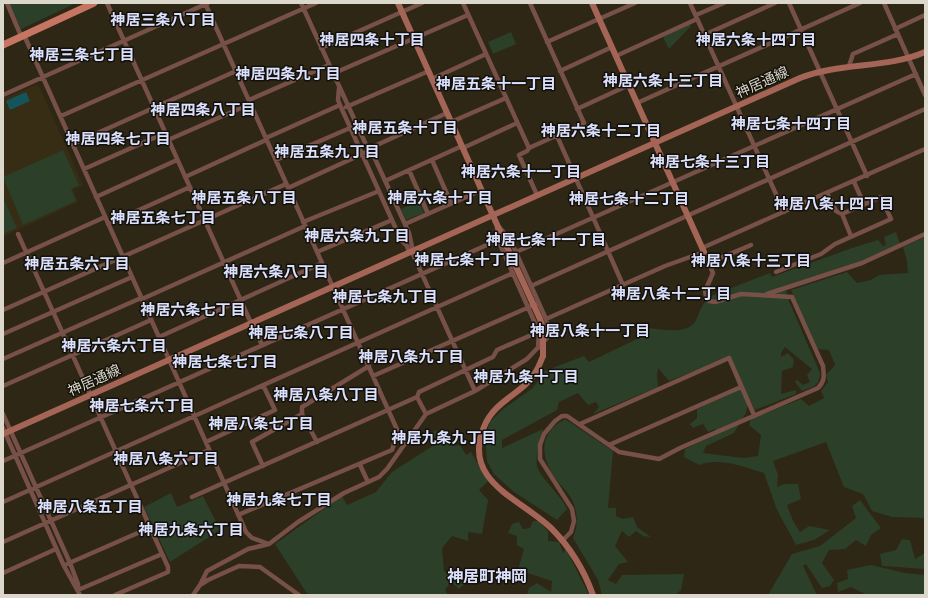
<svg xmlns="http://www.w3.org/2000/svg" width="928" height="598" font-family="Bitter,'Noto Sans JP',serif">
<style>
.built{fill:#362d14}
.green{fill:#2c3f29}
.water{fill:#13555b}
.lines{fill:none;stroke-linecap:round;stroke-linejoin:round}
.street{stroke:#775047;stroke-width:4.5}
.secondary{stroke:#a46557;stroke-width:6}
.primary{stroke:#c67563;stroke-width:7}
.secondary-bridge{stroke:#a46557;stroke-width:6}
.labels{text-anchor:middle;stroke-width:3;stroke-linejoin:round;paint-order:stroke}
.street-label{font-size:14px;fill:#dbd7cb;stroke:#131109}
.neighbourhood-label{font-size:15px;font-weight:bold;fill:#dbe1fe;stroke:#131109}
.quarter-label{font-size:16px;font-weight:bold;fill:#dbe1fe;stroke:#131109}
</style>
<rect width="100%" height="100%" fill="#2e2715"/>
<path class="built" d="M38 84 83 185 73 190 78 202 3 237V99Z"/>
<path class="green" d="M9 3H76L21 29Z
M690 24 691 26 669 49 663 37Z
M511 32 516 44 493 54 488 42Z
M63 150 79 185 71 189 76 201 23 225 3 177Z
M3 198 17 228 3 234Z
M419 201 424 213 406 220 401 209Z
M896 232 900 244 861 261 785 286 789 301 820 373C820 386 813 387 802 391L795 382 797 380 803 385 810 382 807 375 812 369 785 347 781 353V357L788 353 794 360 793 367 782 371 781 394 796 390V394L755 410 749 399 746 413 734 433 706 446 703 453 743 458 758 456 761 435 749 425 751 419 801 399 809 406 824 398 821 391 828 382 826 375 835 365 829 350 818 349 791 290 847 272 857 283 871 280 879 275 908 273 907 261 903 247 925 237V518L892 517 872 511 863 494 844 487 826 442 773 461 778 475 777 487 784 484H798L801 499 787 505 793 521 800 532 809 526 830 530 814 540 796 545 777 510 764 473C743 467 720 457 699 465L684 457 685 449 717 434 715 429 708 432 703 424 693 428 690 424 697 418V409L739 390 734 375 737 372 730 357 669 381 658 368 657 375 658 387 593 414 599 407 596 402 588 405 578 393 559 402 557 410 502 440V448L543 429C540 438 534 460 538 469 545 483 560 494 567 509L557 520 514 492 494 474 487 461 485 437 490 422 503 409 533 388 545 371 584 356 589 362 639 338 647 328C661 329 686 335 695 322 701 311 700 305 711 296L770 273 772 277 852 248 878 240 883 246 886 245 884 237Z
M565 419 613 451 608 508H616V516L623 519 633 517 637 527 651 537 643 536 636 531 629 537 622 531 615 546 628 562 619 564 608 580 616 584 622 575 684 574 681 590 675 595H602L598 580 573 538C578 526 578 514 573 502 570 494 563 488 558 482 541 459 536 435 565 419Z
M435 430 450 446 460 445 466 455 471 452 488 481 479 490 488 500 482 534 468 532V541L452 536 442 548 444 571 464 584 459 589 451 582 445 590 448 595H310L306 592 275 544 342 496 347 505 376 492 392 472 439 442 432 433Z
M171 493 177 507 203 496 220 530 170 562 144 507Z
M860 500 881 528 871 535 866 546 856 540 845 549 829 550 822 563 834 580 830 586 822 588 806 564 803 566 817 595H768L792 554 820 546 856 518 852 506Z
M533 521H539L548 531V541L559 542 563 553 566 549 589 595H527L529 588 537 583 551 592 552 581 518 570 524 549 517 545V536L508 533 512 524 519 522 523 529 530 528Z
M902 539 910 540 915 559 925 553V569L882 566 880 554 896 550Z
M871 565 905 573 925 575V595H867L851 587 838 592 837 583 848 579 847 570Z"/>
<path class="water" d="M26 92 30 101 10 110 6 101Z"/>
<g class="lines">
<path class="street" d="M7 3 21 36
M107 3 251 323
M205 3 404 445
M301 3 368 149 371 150 409 233 413 251
M463 3 529 148
M530 3 584 123 529 148 527 151 519 155 537 195
M690 3 784 212
M789 3 867 176
M884 3 925 95
M696 15 724 3
M895 29 925 15
M24 35 246 532 252 538 269 544
M704 35 775 3
M547 42 635 3
M321 48 422 3
M616 56 697 19
M849 66 853 54 898 34
M560 71 612 47
M332 74 468 15
M432 79 486 54
M339 88 338 100 340 105 401 240 407 246 409 253
M3 95 208 3
M249 100 329 65
M637 103 860 3
M346 107 429 71
M577 109 629 85
M61 116 316 3
M451 122 506 98
M557 136 623 285
M266 138 340 105
M168 140 250 104
M73 144 236 71
M463 148 517 123
M368 149 447 113
M276 160 350 128
M432 160 451 203
M84 169 165 133
M409 170 428 214
M185 177 266 140
M385 181 462 146
M854 182 864 204
M288 188 371 150
M827 193 836 211 842 214 851 236
M96 197 177 160
M303 222 379 191
M108 224 190 187
M405 224 482 190
M497 228 498 240 539 332 538 348
M18 234 168 567V572L115 595
M702 248 925 149
M317 252 392 220
M412 252 475 391
M516 252 916 74
M3 263 105 217
M709 263 751 245
M776 272 821 254 835 244 891 219 881 197 842 214
M531 286 925 109
M767 294 862 263 925 234
M142 299 305 226
M3 310 286 184
M546 319 665 266 704 252 713 273 705 291 706 297 709 301 715 302 741 294 792 297 823 366C824 376 825 381 818 388L680 448 659 459 619 452 567 416H562L555 421 544 434 540 445V459L572 509 574 521 571 532 562 541
M252 322 262 345
M3 334 132 277
M159 337 322 263
M3 359 141 298
M373 376 536 304
M3 386 151 320
M417 397 419 392 493 357 497 350 545 329
M3 414 70 563 78 584V590
M580 424 729 358 754 415
M3 428 64 566 80 595
M206 442 275 410 263 385
M317 442 302 414V407L369 366
M609 445 741 387
M3 461 498 240
M360 465 368 482
M263 466 252 442 302 414
M192 497 417 397 426 414
M3 502 513 273
M238 515 392 450 398 432
M3 542 209 450
M67 564 149 528
M3 573 56 549
M200 585 207 571 248 549 269 544 298 522 344 493 379 477 387 469 426 414 475 391 527 359 547 338 549 331 546 319 510 239 499 227
M78 590 162 554
M193 595 200 585 208 580 239 566 260 567 299 595"/>
<path class="secondary" d="M398 3 507 247
M592 3 704 252
M543 356C539 366 535 376 526 384 511 398 492 406 484 427 461 481 521 499 551 528 570 547 584 570 593 595
M3 434 800 78C840 62 886 69 925 52"/>
<path class="primary" d="M3 45 94 3"/>
<path class="secondary-bridge" d="M507 247 540 319 543 328V356"/>
</g>
<g class="labels">
<g class="street-label">
<text transform="translate(762 82) rotate(-24)" y="5">神居通線</text>
<text transform="translate(94 380) rotate(-24)" y="5">神居通線</text>
</g>
<g class="neighbourhood-label">
<text x="163" y="25">神居三条八丁目</text>
<text x="372" y="45">神居四条十丁目</text>
<text x="756" y="45">神居六条十四丁目</text>
<text x="82" y="60">神居三条七丁目</text>
<text x="288" y="79">神居四条九丁目</text>
<text x="663" y="86">神居六条十三丁目</text>
<text x="496" y="89">神居五条十一丁目</text>
<text x="203" y="115">神居四条八丁目</text>
<text x="791" y="129">神居七条十四丁目</text>
<text x="405" y="133">神居五条十丁目</text>
<text x="601" y="136">神居六条十二丁目</text>
<text x="118" y="144">神居四条七丁目</text>
<text x="327" y="157">神居五条九丁目</text>
<text x="710" y="167">神居七条十三丁目</text>
<text x="521" y="177">神居六条十一丁目</text>
<text x="244" y="203">神居五条八丁目</text>
<text x="440" y="203">神居六条十丁目</text>
<text x="629" y="204">神居七条十二丁目</text>
<text x="834" y="209">神居八条十四丁目</text>
<text x="163" y="223">神居五条七丁目</text>
<text x="357" y="241">神居六条九丁目</text>
<text x="546" y="245">神居七条十一丁目</text>
<text x="467" y="265">神居七条十丁目</text>
<text x="751" y="266">神居八条十三丁目</text>
<text x="77" y="269">神居五条六丁目</text>
<text x="276" y="277">神居六条八丁目</text>
<text x="671" y="299">神居八条十二丁目</text>
<text x="385" y="302">神居七条九丁目</text>
<text x="193" y="315">神居六条七丁目</text>
<text x="590" y="336">神居八条十一丁目</text>
<text x="301" y="338">神居七条八丁目</text>
<text x="114" y="351">神居六条六丁目</text>
<text x="411" y="362">神居八条九丁目</text>
<text x="225" y="367">神居七条七丁目</text>
<text x="526" y="382">神居九条十丁目</text>
<text x="326" y="400">神居八条八丁目</text>
<text x="142" y="411">神居七条六丁目</text>
<text x="261" y="429">神居八条七丁目</text>
<text x="444" y="443">神居九条九丁目</text>
<text x="166" y="464">神居八条六丁目</text>
<text x="279" y="505">神居九条七丁目</text>
<text x="90" y="512">神居八条五丁目</text>
<text x="191" y="535">神居九条六丁目</text>
</g>
<g class="quarter-label">
<text x="487" y="582">神居町神岡</text>
</g>
</g>
<rect width="928" height="598" fill="none" stroke="#dbd7cb" stroke-width="8"/>
</svg>
